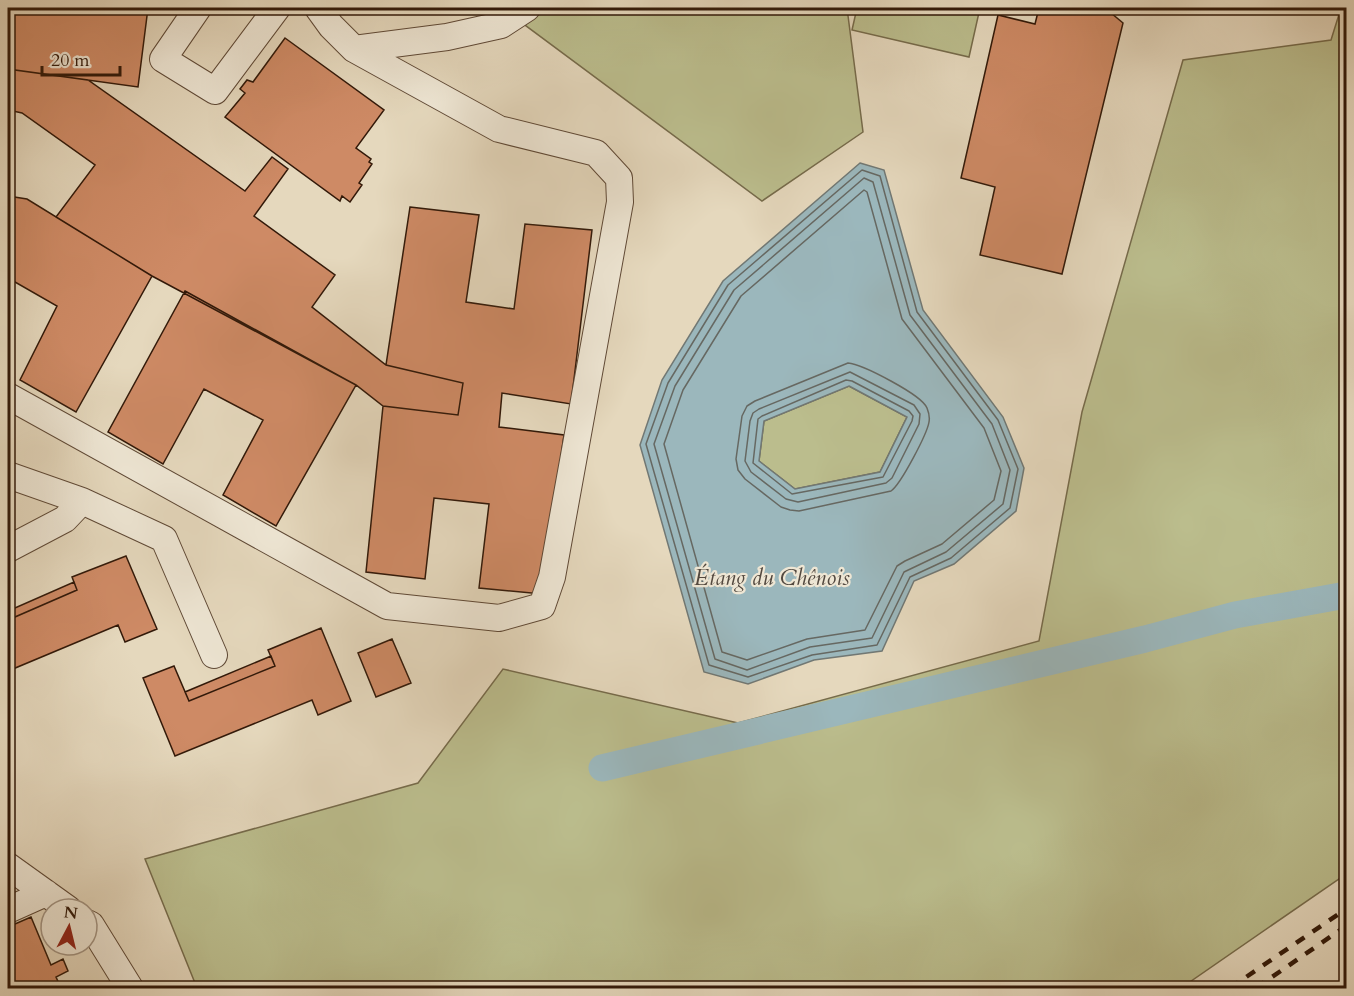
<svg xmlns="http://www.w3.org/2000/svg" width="1354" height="996" font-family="Cardo,serif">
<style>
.green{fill:#bbbd8d;stroke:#766b4b;stroke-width:1.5}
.water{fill:#9bb7bc;stroke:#717874;stroke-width:1.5;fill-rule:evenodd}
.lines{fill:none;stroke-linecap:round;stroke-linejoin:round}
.shore{stroke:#666862;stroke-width:1.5}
.canal{stroke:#9bb7bc;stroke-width:27}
.building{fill:#ce8a65;stroke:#321909;stroke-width:1.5}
.minor-casing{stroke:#5f4936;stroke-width:28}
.minor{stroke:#eee6d4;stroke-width:26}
.rail{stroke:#321909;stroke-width:4.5;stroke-dasharray:10 10;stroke-linecap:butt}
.labels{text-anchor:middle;stroke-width:4.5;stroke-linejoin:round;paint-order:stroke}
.water-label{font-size:22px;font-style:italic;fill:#52483f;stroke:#eee6d4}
</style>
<rect width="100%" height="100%" fill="#e5d8bd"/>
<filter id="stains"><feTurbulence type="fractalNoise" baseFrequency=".00333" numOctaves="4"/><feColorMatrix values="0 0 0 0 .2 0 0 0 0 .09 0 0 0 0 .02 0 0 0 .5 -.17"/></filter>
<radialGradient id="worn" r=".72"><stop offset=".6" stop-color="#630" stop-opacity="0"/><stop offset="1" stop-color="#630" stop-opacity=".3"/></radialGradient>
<path class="green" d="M502 8H847L863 132 762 201Z
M857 8H980L969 57 852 30Z
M1341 8H1346V874L1181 988H197L145 859 418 783 503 669 738 723 1039 641 1082 412 1183 60 1331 40Z
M849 386 907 417 880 472 795 489 759 461 764 421Z"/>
<path class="water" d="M860 163 884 170 923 310 1003 417 1024 468 1016 511 954 564 914 581 882 651 814 660 748 684 704 672 640 445 662 380 723 281ZM849 386 907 417 880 472 795 489 759 461 764 421Z"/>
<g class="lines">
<path class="shore" d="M862 170 880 176 917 312 998 420 1018 469 1010 508 951 558 910 577 877 645 812 655 748 677 709 665 646 444 668 383 728 285Z
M864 178 873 182 910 315 992 424 1010 470 1003 504 946 552 904 572 872 638 810 647 747 670 715 659 654 444 675 386 734 290Z
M864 190 867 192 902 319 984 428 1001 471 994 500 942 544 905 561 897 566 865 630 807 639 747 660 722 652 664 444 683 390 741 296Z
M848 363C862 364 922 395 927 408 929 413 930 417 929 422 927 434 901 484 891 491L799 511 790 510 781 507 745 479 738 470 736 459 742 416 747 406 755 401Z
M850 372 914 405 920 414 919 424 892 478 886 483 798 502 786 499 751 472 745 461 750 421 753 413 759 409Z
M846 380 852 381 909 411 913 416 912 421 883 477 792 494 753 463 758 419 762 416Z"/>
<path class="canal" d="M602 768 1145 639 1235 615 1346 595"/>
</g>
<path class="building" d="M8 8H148L138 87 8 69Z
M1039 8H1073L1074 10 1082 12 1097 8H1105L1123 23 1062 274 980 255 995 187 961 178 998 15 1035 24Z
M285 38 384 110 356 148 371 159 369 162 372 164 359 183 362 185 350 202 342 196 340 201 225 117 245 93 240 89 247 80 253 82Z
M8 69 88 80 245 191 272 157 288 169 254 216 335 275 312 307 386 365 463 383 458 415 383 406 356 385 152 276 56 217 95 165 22 113 8 110Z
M8 196 27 199 152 276 76 412 20 380 57 306 8 278Z
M410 207 479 215 466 302 514 309 525 224 592 230 571 404 502 393 499 427 564 435 542 594 479 588 489 504 434 498 425 579 366 572 383 406 458 415 463 383 386 365Z
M185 291 356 385 276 526 223 495 263 420 204 389 163 464 108 432Z
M126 556 157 629 125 642 118 625 8 671V620L77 590 72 577Z
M74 582 77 590 8 620V611Z
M321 628 351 701 318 715 312 700 175 756 143 678 174 666 189 701 275 666 268 650Z
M392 639 411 683 376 697 358 653Z
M271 656 275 666 189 701 185 692Z
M31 917 51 965 63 959 68 971 56 977 61 988H8V927Z"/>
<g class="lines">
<defs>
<path id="minor" d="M198 8 163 59 215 91 277 8
M318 8 331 26 354 49 447 37 501 25 527 8
M8 396 387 606 499 618 542 606 552 577 620 202 619 178 596 153 499 129 354 49
M8 475 82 501
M8 549 65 519 82 501 164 539 214 655
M8 866 68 909
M8 910 46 893
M87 923 91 925 130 988"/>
</defs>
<use href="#minor" class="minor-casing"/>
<use href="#minor" class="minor"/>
<path class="rail" d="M1230 988 1346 909
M1256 988 1346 926"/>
</g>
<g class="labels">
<g class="water-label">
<text x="772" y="585">Étang du Chênois</text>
</g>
</g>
<rect width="1354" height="996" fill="none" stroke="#e5d8bd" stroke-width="30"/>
<rect x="9" y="9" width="1336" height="978" fill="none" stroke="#321909" stroke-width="3"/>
<rect x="15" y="15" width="1324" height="966" fill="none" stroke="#321909" stroke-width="1.5"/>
<g transform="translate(69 927) rotate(7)"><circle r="28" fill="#eee6d4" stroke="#a39483" stroke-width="1.5"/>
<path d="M0-4.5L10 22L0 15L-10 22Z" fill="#8f2418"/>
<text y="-9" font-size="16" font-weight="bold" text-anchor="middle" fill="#321909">N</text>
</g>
<path d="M42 66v9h78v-9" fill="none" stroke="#321909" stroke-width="3"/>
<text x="51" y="66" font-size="18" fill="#321909" stroke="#eee6d4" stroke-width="4.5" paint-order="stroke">20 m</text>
<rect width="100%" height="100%" filter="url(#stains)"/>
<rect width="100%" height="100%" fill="url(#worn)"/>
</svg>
